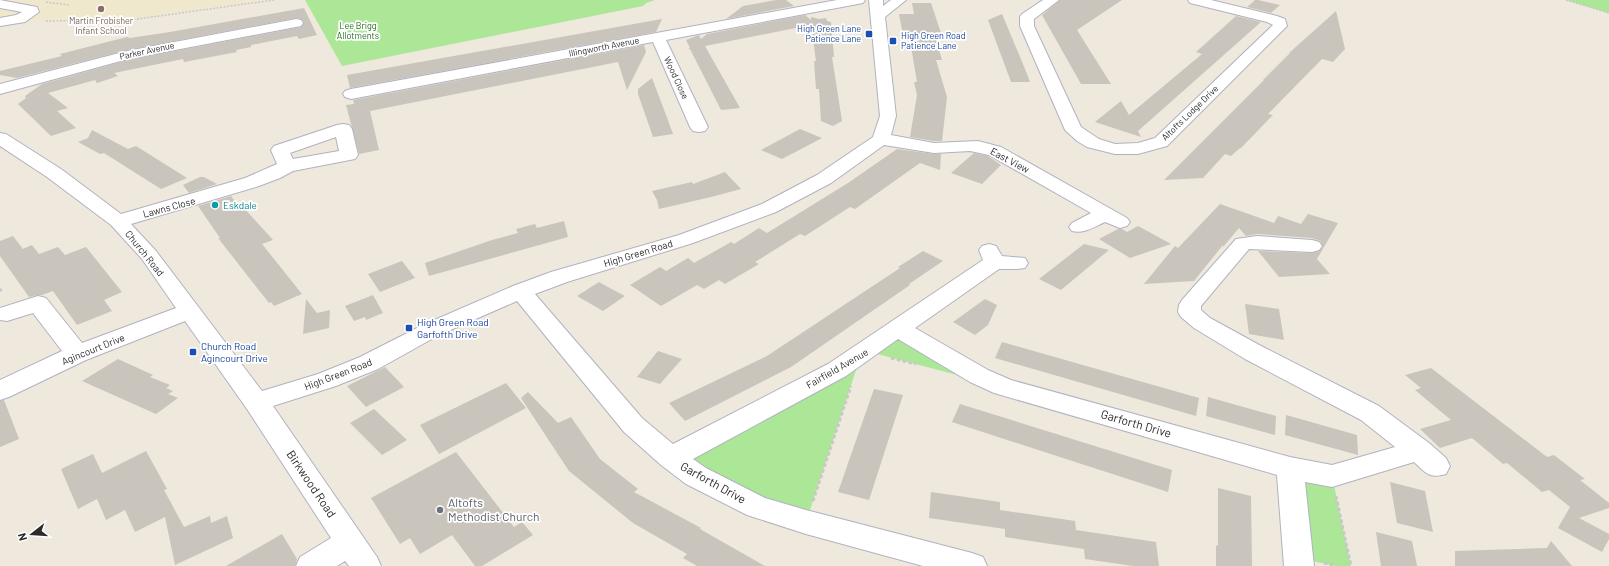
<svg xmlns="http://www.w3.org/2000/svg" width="1609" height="566" font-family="Barlow,sans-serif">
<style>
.education{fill:#f0e8cc}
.green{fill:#abe797}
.building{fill:#c9c5bc}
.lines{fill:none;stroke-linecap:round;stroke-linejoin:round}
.minor-casing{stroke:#b1b2c0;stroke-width:2}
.path-far2{stroke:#c8c8c8;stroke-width:1.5;stroke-dasharray:2 1.5;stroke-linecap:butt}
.path-far1{stroke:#c8c8c8;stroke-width:2.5;stroke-dasharray:2.5 2;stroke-linecap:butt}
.path{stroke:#c8c8c8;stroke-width:3;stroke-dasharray:3.5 2.5;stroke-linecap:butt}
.minor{fill:#fff;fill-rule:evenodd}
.education-dot{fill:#8d6e63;stroke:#fff;stroke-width:1.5}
.transit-dot{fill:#1a4fb4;stroke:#fff;stroke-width:1.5}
.culture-dot{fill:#0f9aa8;stroke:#fff;stroke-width:1.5}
.worship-dot{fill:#6b7280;stroke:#fff;stroke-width:1.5}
.labels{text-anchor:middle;stroke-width:3.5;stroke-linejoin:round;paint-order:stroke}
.far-education-label{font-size:9px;fill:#785e54;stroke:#fff}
.far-park-label{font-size:9px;fill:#216d17;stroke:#fff}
.far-transit-label{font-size:9px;fill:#164399;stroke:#fff;text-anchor:end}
.far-street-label{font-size:9px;fill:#2b2b2b;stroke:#fff}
.street-label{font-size:10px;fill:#2b2b2b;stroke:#fff}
.culture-label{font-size:10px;fill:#0d838f;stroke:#fff;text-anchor:start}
.transit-label{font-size:10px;fill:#164399;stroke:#fff;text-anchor:start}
.near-street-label{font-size:12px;fill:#2b2b2b;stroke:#fff}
.near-worship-label{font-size:12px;fill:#5b616d;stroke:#fff;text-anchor:start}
</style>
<rect width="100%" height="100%" fill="#eee8dd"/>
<path class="education" d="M0 0H269L134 18 36 21 0 28Z"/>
<path class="green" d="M305 0H655L646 3 643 6 342 66Z
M1566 0H1609V13Z
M899 329 1003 387 866 351Z
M861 355 806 522 671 458Z
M1290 468 1332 476 1351 566H1336L1298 558Z"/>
<path class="building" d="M776 0H786L794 6 726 19 743 6Z
M1060 0H1122L1077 30 1111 84H1081L1042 15Z
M1255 0H1258L1280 5 1271 13 1247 7Z
M912 3H931L941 33H934L942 60H936L947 97 942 141H934L910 137 917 95 914 82H917L909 35H903L899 14H914Z
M304 8 317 35 299 39 297 36 251 45V47L236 50 237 52 184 62 183 59 114 73 118 76 97 83 95 80 48 93 68 108 57 111 76 128 51 136 18 104 26 98 25 96 42 84 128 60 301 27 304 22 301 19 296 18 127 50 17 78 0 75V71L62 56 60 54 127 37 130 38 170 32Z
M1336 11 1345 49 1333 62 1322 59 1268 114 1273 115 1241 148H1240L1231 156 1225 154 1203 178 1164 180 1264 80H1263L1290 53H1289Z
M1002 14 1025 69 1030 82H1011L988 20Z
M805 15 811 20V17L819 19 826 18 827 21 831 22 834 57H832L842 121 833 126 821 121 819 89H816L814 61H816L811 25 705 46 740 108 721 110 690 49H688L690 48 686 40 699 35 701 39 707 34Z
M1236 16 1261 22 1138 131 1141 137 1095 122 1121 101 1129 115 1202 54 1196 52Z
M662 19 656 32 350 88 347 75Z
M644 45 646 52 627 90 618 62 370 111 379 150 359 154 346 105 354 104 353 100Z
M652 78 666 115 673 134 653 137 638 94V89Z
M800 129 822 138 782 159 761 150Z
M92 130 128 149 136 146 187 178 161 189 104 153 100 154 78 142 88 138Z
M897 149 934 154H941L940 170 920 163 855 209 850 207 805 236 800 234 755 262 759 264 725 284 719 280 704 289 697 285 661 306 630 285 660 267 666 271 688 258 694 263 731 242 734 244 759 228 767 233 848 183Z
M974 153 988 156 1001 165 982 184 951 173Z
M725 172 741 189 711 197 659 209 657 200 652 191 692 182 693 184Z
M200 177H204L217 184 189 193 183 185Z
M231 196 240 208 243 207 273 240 262 244 302 294 274 306 271 302 269 303 218 238H220L198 206Z
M1220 204 1274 223 1278 216 1301 224 1308 214 1338 223 1317 259 1330 274 1279 277 1258 251 1312 253 1319 251 1323 247 1320 241 1312 238 1257 234 1246 236 1239 228 1223 247V245L1194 281 1144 284 1175 246 1178 248Z
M564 221 568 237 429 276 425 263 492 240 518 233 516 229 535 224 537 228Z
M1138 226 1171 244 1130 258 1099 239 1118 229H1122L1127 232Z
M13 236 23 249 32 245 39 254 58 247 65 255 86 247 122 292 104 300 112 311 77 325 53 291 42 295H38L29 297 0 256V241Z
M1084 244 1109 250 1061 290 1039 279Z
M923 251 943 261 909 284 910 285 791 367 685 421 669 403 767 356 900 268 898 267Z
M402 261 415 278 380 292 368 274Z
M599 282 608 287 625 296 603 311 577 296Z
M373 295 383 313 366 320 365 317 354 321 345 306Z
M306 299 317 313 330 310 329 328 303 334Z
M985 299 997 305 988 325 975 335 953 322Z
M1245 304 1279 309 1284 340 1249 334Z
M1002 342 1199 398 1196 416 995 358Z
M658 351 682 359 660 384 637 377Z
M118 359 153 375 150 377 170 385 166 388 173 391 168 394 178 398 156 414 82 381Z
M385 367 404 387 366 407 347 386Z
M1431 368 1547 457 1554 455 1585 479 1580 480 1609 503V508L1579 518 1609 534V539L1602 552 1558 528 1570 507 1549 490 1542 492 1507 463 1503 464 1472 438 1440 448 1420 429 1451 420 1415 390 1421 388 1405 375Z
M506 383 526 408 439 454 420 425Z
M874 389 903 395 869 500 838 492Z
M528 392 558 423 571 417 600 459 638 489 634 492 701 528 700 529 765 566H697L683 558 687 554 633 523 569 471 521 398Z
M1208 397 1276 416 1275 435 1206 416Z
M4 400 19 439 0 447V401Z
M960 404 1172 470 1168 492 952 422Z
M374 409 407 440 382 455 350 423Z
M1286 415 1357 435 1358 455 1285 435Z
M146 451 167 489 164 490 184 527 210 516 211 523 227 516 233 538 175 565 165 517 135 532 125 510 106 520 97 499 78 509 61 469 93 454 102 473Z
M456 452 514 527 522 522 533 535 482 566H475L452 535 420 554 410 538 400 544 371 498Z
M1390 482 1425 491 1433 532 1397 523Z
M1218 488 1251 496 1252 566H1216V545L1218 546Z
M931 492 1000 502V510L1075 521 1076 530 1156 542 1159 566H1133L1085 559 1084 549 1005 537V529L929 518Z
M1376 532 1412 541 1417 566H1381Z
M282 534 297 559 295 566H226Z
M1551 541 1572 566H1455V551L1547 548Z"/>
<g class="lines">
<defs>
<path id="minor" d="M0 0 37 7 39 12 25 22 0 26V18L16 15 22 12 0 8Z
M837 0H865L863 3 858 4 666 40 708 127 705 131 699 132 693 131 690 127 653 42 351 99 345 97 343 94 345 91 351 89Z
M869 0H883V6L891 0H906L885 17 896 116 891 135 934 143 978 141 1001 147 1127 218 1130 222 1127 226 1120 228 1105 222C1094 227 1084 234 1072 231L1069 227 1072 223 1091 213 989 155 970 151 934 153 884 145 831 183 776 212 693 243 567 282 535 294 642 418 673 444 828 364 983 260 979 250 982 246 989 244 996 246 1002 256 1025 258 1028 263 1025 268 1017 269H999L915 328 988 370 1011 380 1290 457 1332 465 1395 447 1361 420 1245 359 1194 328 1181 317 1178 312 1179 305 1182 300 1236 239 1257 236 1312 240 1319 242 1322 246 1319 250 1312 252 1249 249 1201 306V310L1210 318 1263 347 1379 406 1429 443 1446 458 1450 466 1446 474C1429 479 1426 473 1414 462L1332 487 1305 482 1314 566H1284L1277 475 994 393 970 382 898 339 846 376 693 459 706 468 765 498 806 510 972 553 983 557 987 566H923L806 534 747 515 686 484 661 465 624 432 517 301 439 335 378 369 336 386 273 406 377 557 381 566H349L345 561 337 566H296L300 557 331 538 247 409 185 321 86 360 9 397 0 400V380L62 351 33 313 7 321 0 320V308L38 296 46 298 82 343 176 308 142 259 111 225 47 177 0 146V133L6 134 61 169 121 214 245 178 277 164 271 150 274 146 337 125 343 124 349 125 352 129 358 155 355 159 293 171 280 178 259 186 131 224 156 251 262 391 318 374 360 357 423 325 513 286 551 272 679 235 762 204 817 175 873 137 880 116ZM336 137 339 151 293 159 290 153Z
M1043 0H1059L1034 19V26L1081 127 1099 139 1115 144 1138 143 1155 138 1273 25 1267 22 1190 3 1188 0H1211L1277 16 1285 19 1287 26 1167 146 1138 154H1115L1087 147 1077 141 1065 130 1020 26V17L1022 14Z
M296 19 301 20 303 23 301 26 128 59 0 94V84L127 51Z"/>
</defs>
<use href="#minor" class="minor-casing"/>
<path class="path-far2" d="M1566 0 1609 13
M46 2 69 5
M46 21 130 20 274 0"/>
<path class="path-far1" d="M0 289 2 291H0"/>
<path class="path" d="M891 358 916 364
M1336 496 1351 566
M813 501 851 386
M1324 563 1336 566"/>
<use href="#minor" class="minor"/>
</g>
<circle class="education-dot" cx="101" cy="9" r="4"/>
<g class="transit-dot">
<rect x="865" y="30" width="8" height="8" rx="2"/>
<rect x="889" y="37" width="8" height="8" rx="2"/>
<rect x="405" y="324" width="8" height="8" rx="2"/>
<rect x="189" y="348" width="8" height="8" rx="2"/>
</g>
<circle class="culture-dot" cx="215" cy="205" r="4"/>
<circle class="worship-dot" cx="440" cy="510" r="4"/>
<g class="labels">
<g class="far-education-label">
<text x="101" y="24">Martin Frobisher<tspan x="101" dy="10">Infant School</tspan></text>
</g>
<g class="far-park-label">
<text x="358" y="29">Lee Brigg<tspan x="358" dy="10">Allotments</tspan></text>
</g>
<g class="far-transit-label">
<text x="861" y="32">High Green Lane<tspan x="861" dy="10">Patience Lane</tspan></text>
<text x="901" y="39" text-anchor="start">High Green Road<tspan x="901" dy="10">Patience Lane</tspan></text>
</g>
<g class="far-street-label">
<text transform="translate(604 47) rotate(-11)" y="3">Illingworth Avenue</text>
<text transform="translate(147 51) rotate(-12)" y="3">Parker Avenue</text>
<text transform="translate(676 78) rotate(65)" y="3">Wood Close</text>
<text transform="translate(1190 113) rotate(-44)" y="3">Altofts Lodge Drive</text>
</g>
<g class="street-label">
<text transform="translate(1010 160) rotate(28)" y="4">East View</text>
<text transform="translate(169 207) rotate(-15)" y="4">Lawns Close</text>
<text transform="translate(145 253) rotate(51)" y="4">Church Road</text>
<text transform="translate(638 253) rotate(-17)" y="4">High Green Road</text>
<text transform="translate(93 349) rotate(-22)" y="4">Agincourt Drive</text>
<text transform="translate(837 368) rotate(-30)" y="4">Fairfield Avenue</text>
<text transform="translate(338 374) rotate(-21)" y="4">High Green Road</text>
</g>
<g class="culture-label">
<text x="223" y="209">Eskdale</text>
</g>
<g class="transit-label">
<text x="417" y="326">High Green Road<tspan x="417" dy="12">Garfofth Drive</tspan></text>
<text x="201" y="350">Church Road<tspan x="201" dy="12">Agincourt Drive</tspan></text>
</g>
<g class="near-street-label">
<text transform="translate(1136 424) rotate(16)" y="4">Garforth Drive</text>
<text transform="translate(713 483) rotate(29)" y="4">Garforth Drive</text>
<text transform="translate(311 484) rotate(56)" y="4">Birkwood Road</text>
</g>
<g class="near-worship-label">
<text x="448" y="507">Altofts<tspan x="448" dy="14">Methodist Church</tspan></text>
</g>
</g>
<g transform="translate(32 534) rotate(253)" stroke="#ffffff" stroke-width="3" paint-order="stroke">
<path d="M0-3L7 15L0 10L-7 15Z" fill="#2b2b2b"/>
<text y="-6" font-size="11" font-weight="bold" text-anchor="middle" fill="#2b2b2b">N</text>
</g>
</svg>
